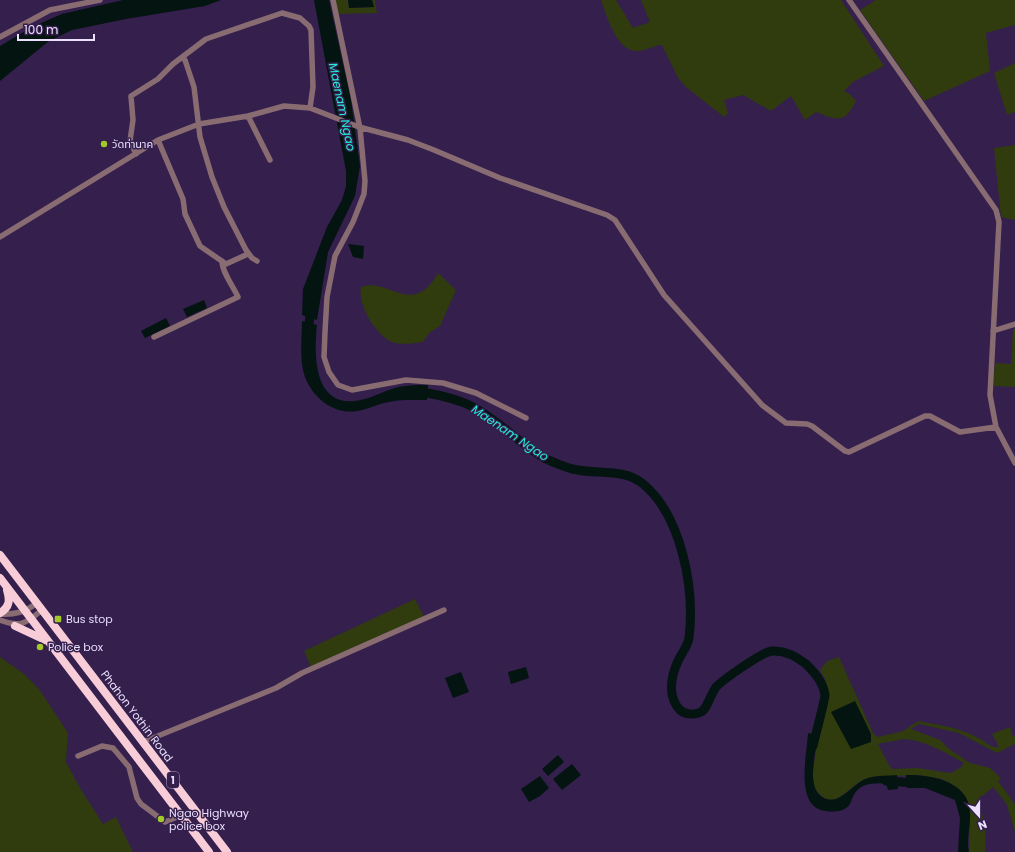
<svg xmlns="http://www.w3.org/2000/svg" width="1015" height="852" font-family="Poppins,'Noto Sans Thai',sans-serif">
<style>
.green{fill:#303c0e;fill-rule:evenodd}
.water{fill:#041411}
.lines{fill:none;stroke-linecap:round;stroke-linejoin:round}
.river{stroke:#041411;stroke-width:9}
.minor{stroke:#886c72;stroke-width:5.5}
.highway{stroke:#f8cdd7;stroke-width:8}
.poi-dot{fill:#a2c928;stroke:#341f4d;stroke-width:1.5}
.labels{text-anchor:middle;stroke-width:3;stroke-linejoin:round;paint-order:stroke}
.shield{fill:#341f4d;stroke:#b4a5c8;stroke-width:1}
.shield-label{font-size:10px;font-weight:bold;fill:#ebdffd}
.poi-label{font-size:11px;fill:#ebdffd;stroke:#341f4d;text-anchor:start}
.street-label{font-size:11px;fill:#ebdffd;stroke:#341f4d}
.water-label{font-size:12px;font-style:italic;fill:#24e9d4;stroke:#341f4d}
</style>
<rect width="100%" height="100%" fill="#341f4d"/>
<path class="green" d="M335 0H348L349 8 374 7 372 0H375L377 13 338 14Z
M601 0H616L633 28 650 22 641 0H841L884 66 853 82 844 91 851 95 856 101C844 125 837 120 816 112L805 120 791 96 771 111 743 95 724 100 728 113 724 117 686 87 678 78 662 45C654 45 646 51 638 51 616 52 607 16 601 0Z
M876 0H1015V25L986 33 990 71 924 101 860 10Z
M1015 63V112L1007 115 994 73Z
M1015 145V220L1001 217 994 148Z
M438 273 456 290 440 326 429 333 423 342C415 343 403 345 395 343 377 338 357 305 361 287 388 276 412 319 438 273Z
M1013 329H1015V387L993 386 995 363 1011 364Z
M415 599 424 617 311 667 304 651Z
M0 657 24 674 39 689 68 733 66 762 80 788 103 824 116 817 133 852H0Z
M839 657 873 733 878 737 903 731 918 721C940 725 962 728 982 740 988 744 992 748 999 747L992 734 1010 727 1013 737 1015 736V744L997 753 959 733 919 724 911 729 940 740 949 749 970 763 990 768 1001 778 998 781 1015 804V831L1006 803 993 787 977 801C986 817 986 834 985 852H969L970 813 951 784 942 779 918 775 872 777 859 782 839 798 831 800 825 799 814 789 812 779 818 735 827 698 826 681 820 670 827 661ZM904 739C921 739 949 754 964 763L960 768 950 773 918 768 893 769 890 767 878 744Z"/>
<path class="water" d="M123 0H221L205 6 126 19 72 30 49 41 0 81V46L32 27 62 14Z
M314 0H329L351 100 360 166 355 196 328 252 317 320 302 315 303 289 327 227 342 200 346 186V171Z
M348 0H372L374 7 349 8Z
M348 244 364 246 363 259 353 257Z
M204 300 207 308 187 317 183 309Z
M166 318 170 326 145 338 141 331Z
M302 321 317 325C314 353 313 405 354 401 366 400 378 394 389 390 402 385 415 385 428 385L427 400C412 400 398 399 384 403 375 405 366 410 357 411 334 415 313 398 305 377 299 360 302 338 302 321Z
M526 667 529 678 511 684 508 672Z
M461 672 469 692 453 698 445 678Z
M855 701 871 734V742L851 749 831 712Z
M808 733 818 735C816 752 805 789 824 798 828 800 834 800 838 798 851 792 858 779 872 777 880 775 889 776 897 775L898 789 888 790 886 783C873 784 861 782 854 795 851 800 851 805 846 808 841 812 832 812 826 811 794 808 807 755 808 733Z
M558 755 564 762 548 776 542 769Z
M572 764 581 775 562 790 553 779Z
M906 775C930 774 969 781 970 812 971 825 966 839 969 852H958L960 818 955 800 925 788H907Z
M540 776 549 788 540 796 529 802 521 789Z"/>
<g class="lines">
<path class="river" d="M308 334 311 305
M416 391C434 394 457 398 473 407 499 421 520 444 546 459 555 463 568 469 578 470 599 474 624 469 642 483 682 515 695 590 689 638 688 646 681 654 678 661 671 676 667 697 680 710 685 715 695 715 701 712 707 709 711 694 716 687 724 679 762 652 772 651 785 650 796 656 806 664 815 673 823 682 825 695 825 700 815 737 813 746
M886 781 917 783"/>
<path class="minor" d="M333 0 360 128 365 181 364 194 353 222 335 256 327 297 325 332 324 357 329 372 338 385 352 390 406 380 443 383 476 393 526 418
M849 0 996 210 999 222 990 395 996 427 1015 463
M0 37 50 10 100 0
M182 58 185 60 194 87 200 137 212 177 224 207 246 250 252 258 257 261
M248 116 270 160
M158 140 183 199 185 214 200 246 226 264 248 254
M136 154 130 141 133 120 131 96 158 79 173 64 206 39 282 13 300 18 309 26 311 30 313 87 310 108
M0 237 158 140 199 124 248 116 284 106 310 108 359 127 408 140 434 150 500 178 607 215 615 220 664 295 762 405 786 423 807 424 812 426 845 451 849 452 925 416H930L960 432 996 427
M993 331 1015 324
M154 337 238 297C233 286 222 272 222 261
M0 614C15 615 25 612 37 603
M0 620C21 628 26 623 42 610
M143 742 276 688 302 673 444 610
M78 756 102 746 113 748 129 767 137 798 141 804 165 822 182 815"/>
<path class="highway" d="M0 555 227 852
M0 578 209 852
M0 613C10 607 10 600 7 590
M15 626 45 640"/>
</g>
<g class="poi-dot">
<circle cx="104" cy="144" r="4"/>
<rect x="54" y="615" width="8" height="8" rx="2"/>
<circle cx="40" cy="647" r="4"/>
<circle cx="161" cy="819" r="4"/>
</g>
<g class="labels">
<rect class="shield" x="167" y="772" width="12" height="16" rx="3"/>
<g class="shield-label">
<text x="173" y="784">1</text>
</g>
<g class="poi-label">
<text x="112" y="148">วัดท่านาค</text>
<text x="66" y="623">Bus stop</text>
<text x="48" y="651">Police box</text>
<text x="169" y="817">Ngao Highway<tspan x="169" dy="13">police box</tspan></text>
</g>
<g class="street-label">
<text transform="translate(137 716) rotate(53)" y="4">Phahon Yothin Road</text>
</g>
<g class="water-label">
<text transform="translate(342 107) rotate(78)" y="4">Maenam Ngao</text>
<text transform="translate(510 433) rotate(34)" y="4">Maenam Ngao</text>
</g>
</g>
<g transform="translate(979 816) rotate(159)" stroke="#341f4d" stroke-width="3" paint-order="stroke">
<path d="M0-3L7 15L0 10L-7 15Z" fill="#ebdffd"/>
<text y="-6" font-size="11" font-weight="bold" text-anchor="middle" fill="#ebdffd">N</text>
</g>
<path d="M18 34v6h76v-6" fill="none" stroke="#ebdffd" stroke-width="2"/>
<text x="24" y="34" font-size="12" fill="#ebdffd" stroke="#341f4d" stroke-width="3" paint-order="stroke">100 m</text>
</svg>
